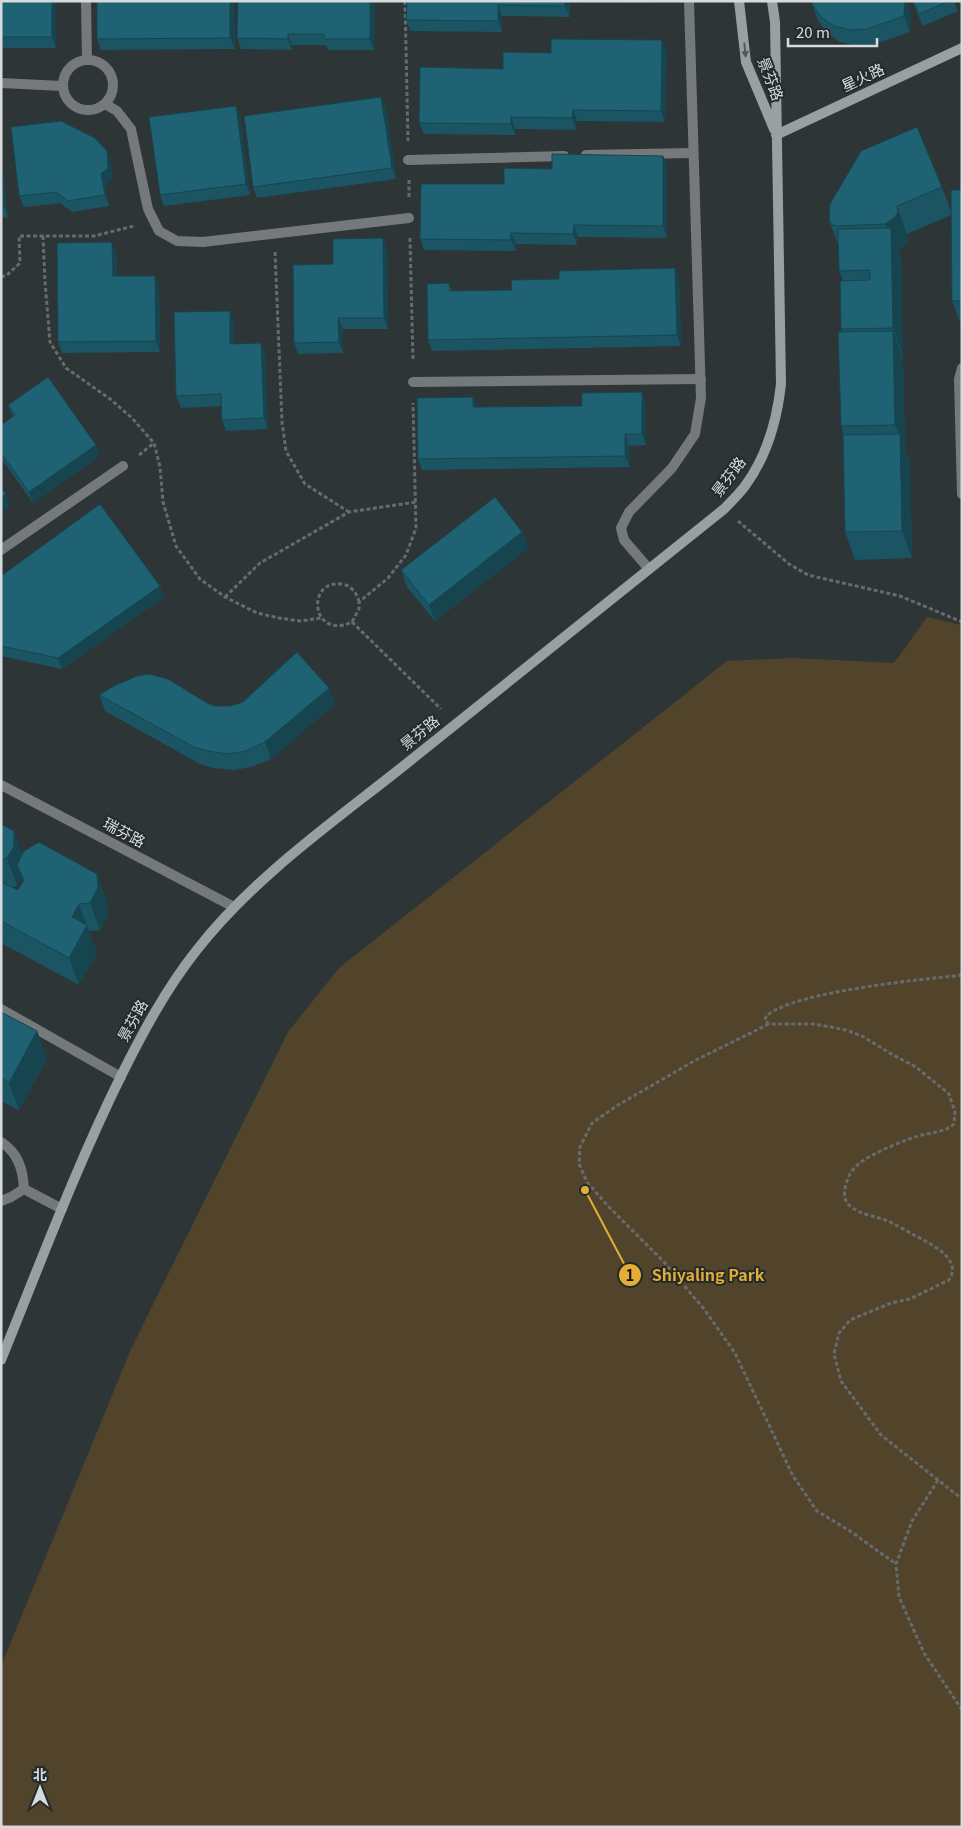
<svg xmlns="http://www.w3.org/2000/svg" width="963" height="1828" font-family="Georgia,'Noto Sans SC',serif">
<style>
.green{fill:#51442a}
.lines{fill:none;stroke-linecap:round;stroke-linejoin:round}
.path{stroke:#656c6e;stroke-width:3;stroke-dasharray:4 2.5;stroke-linecap:butt}
.lane{stroke:#75797a;stroke-width:10}
.street{stroke:#75797a;stroke-width:10}
.secondary{stroke:#99a0a1;stroke-width:10}
.wall{fill:#1b5463;fill-rule:evenodd}
.shaded-wall{fill:#164550}
.building{fill:#1f6273;stroke:#164550}
.oneway{fill:#535a5b}
.labels{text-anchor:middle;stroke-width:4;stroke-linejoin:round;paint-order:stroke}
.street-label{font-size:15px;fill:#d7dbdd;stroke:#242b2d}
.leader{fill:none;stroke:#e4ae35;stroke-width:2}
.callout-dot{fill:#e4ae35;stroke:#242b2d;stroke-width:2}
.mark-label{font-size:15px;text-anchor:middle;font-weight:bold;fill:#111}
.callout-label{font-size:16px;text-anchor:middle;font-weight:bold;fill:#e4ae35;stroke:#242b2d;stroke-width:4;stroke-linejoin:round;paint-order:stroke}
</style>
<rect width="100%" height="100%" fill="#2d3537"/>
<path class="green" d="M927 617 962 625V1827H1V1666L131 1349 288 1032 339 968 727 661 794 658 894 663Z"/>
<g class="lines">
<path class="path" d="M405 1 408 141
M409 180V199
M43 236 45 282 50 342 66 368 110 399 132 418 154 443 160 467 163 502 176 546 200 579 225 597 257 613 279 618 300 621 321 618
M410 238 413 361
M275 252 282 422 286 451 305 484 349 512
M1 277 7 275 20 263 19 236H94L134 226
M139 455 154 443
M738 521 789 564 808 575 900 596 962 622
M225 597 260 563 349 512 416 502
M359 602C357 593 351 585 341 584 305 580 312 641 352 622L359 609V602L388 578 406 555 416 528 413 403
M352 622 441 709
M962 975C919 980 796 991 766 1016L765 1021 769 1024H815L846 1030 862 1036 893 1055 916 1067 949 1094 955 1112 954 1124C945 1132 934 1132 922 1135 909 1138 870 1154 860 1163 855 1166 850 1173 848 1178 845 1187 841 1198 850 1206 859 1214 874 1216 885 1220 896 1224 906 1231 916 1236 931 1244 963 1259 949 1280L910 1299 891 1303 850 1320 839 1333 834 1354 841 1381 881 1435 962 1499
M769 1024 694 1061 618 1105 592 1123 580 1147 579 1164 587 1182 608 1206 663 1261 704 1309 735 1353 793 1476 817 1511 850 1531 896 1564
M938 1480 912 1521 896 1564 899 1597 924 1653 962 1710"/>
<path class="lane" d="M86 1 87 60
M63 85a25 25 0 1 1 50 0a25 25 0 1 1-50 0Z
M1 83 62 86
M105 104 117 111 131 129 148 209 159 231 177 241 203 242 409 218
M586 155 693 153
M408 160 564 156
M962 368 959 379 962 494
M413 382 701 379
M1 550 123 466
M1 1009 121 1077
M1 1201 11 1197 24 1189"/>
<path class="street" d="M649 569 624 540 621 528 629 512 672 468 695 434 701 398 689 1
M1 785 234 907
M1 1142C18 1153 23 1169 24 1189L62 1209"/>
<path class="secondary" d="M739 1 746 62 774 129
M776 135 962 48
M1 1360C40 1264 76 1167 122 1074 143 1032 166 989 196 951 252 879 329 825 401 768 508 681 616 595 724 509 731 502 739 494 745 486 767 456 777 421 781 384L775 22 772 1"/>
</g>
<path class="wall" d="M1 1H56V48H1Z
M97 1H234L235 49 101 50 97 39Z
M238 1H375L374 50H328L326 45H292V50L241 49 237 38Z
M407 1H653V3L570 2V17L502 16V32L410 31 406 20Z
M812 1H906L911 13 910 32 873 45 857 46 840 42 827 33 818 20 812 4Z
M912 1H954L958 11 923 26Z
M667 51 665 122 577 121 576 130 515 129V135L424 134 419 123 503 69 551 53Z
M236 106 240 117 250 195 164 206 160 195Z
M386 108 396 179 257 198 253 187Z
M1 156 8 217 1 218Z
M663 156 667 167V238L578 237 577 245 516 244V251L424 250 420 239 504 184 552 169Z
M111 163 112 179 105 185 109 206 72 212 60 203 24 207 19 196Z
M942 187 951 211 962 190V327L952 301 951 215 907 234 908 240 904 246 899 249 901 256 903 356H902L903 359 905 449 910 462 912 558 855 560 845 532 844 435 841 426 842 332 841 329 843 280 839 271V247L830 223Z
M383 238 387 249 388 329H343V353L298 354 294 343 333 264Z
M116 253 117 276H155L159 287 160 352 62 353 58 342Z
M679 279 681 346 432 351 428 340 449 283 452 291 512 290Z
M234 322V344L265 354 268 429 226 431 222 420 221 406 181 408 176 396Z
M646 403V445L629 446 630 467 422 470 418 459 477 407 582 406Z
M8 405 96 445 100 456 33 503 1 458V425L13 417Z
M522 532 528 548 435 621 407 587 401 570Z
M1 576 160 586 164 597 62 669 1 656Z
M329 688 335 704 271 759 251 767 234 770 213 768 200 764 105 711 99 695 207 703 215 706H230Z
M1 824 22 854 97 874 107 902 108 916 100 930 89 931 97 953 79 985 1 943ZM22 878 23 881 18 890 12 887 17 886Z
M1 1012 37 1031 47 1059 19 1110 1 1101Z"/>
<path class="shaded-wall" d="M52 1H56V48L52 37Z
M230 1H234L235 49 230 38Z
M370 1H375L374 50 370 39Z
M565 1H569L570 17 565 6Z
M905 1H906L911 13 910 32 904 16Z
M498 5 502 16V32L498 21Z
M288 34 292 45V50L288 39Z
M662 40 667 51 665 122 661 111Z
M381 97 386 108 396 179 392 168Z
M236 106 240 117 250 195 246 184Z
M573 110 577 121 576 130 572 118Z
M511 117 515 129V135L511 124Z
M107 151 111 163 112 179 105 185 109 206 105 195 101 174Z
M1 156 8 217 4 206 1 182Z
M663 156 667 167V238L663 226Z
M897 206 907 234 908 240 904 246 899 249 901 256 903 356 893 328 891 239 885 224Z
M574 225 578 237 577 245 573 234Z
M511 233 516 244V251L511 240Z
M383 238 387 249 388 329 384 318Z
M112 242 116 253 117 287 113 276Z
M675 268 679 279 681 346 677 335Z
M155 276 159 287 160 352 156 341Z
M230 311 234 322 235 355 230 344Z
M338 318 343 329V353L339 342Z
M893 331 903 359 905 449 910 462 912 558 902 531 900 438 895 425Z
M261 343 265 354 268 429 264 418Z
M642 392 646 403V445L642 434Z
M473 397 477 409 473 407Z
M625 434 629 446 630 467 625 456Z
M96 445 100 456 33 503 29 492Z
M6 494 10 505 1 511V497Z
M522 532 528 548 435 621 429 605Z
M160 586 164 597 62 669 58 658Z
M329 688 335 704 271 759 265 742Z
M14 831 24 858 17 865 22 878 17 886 7 858Z
M97 874 107 902 108 916 100 930 90 903Z
M79 904 97 953 79 985 69 958 72 917Z
M37 1031 47 1059 19 1110 9 1083Z"/>
<path class="building" d="M1 1H52V37H1Z
M97 1H230V38L97 39Z
M238 1H370V39H324V34H288V39L237 38Z
M407 1H565V6L498 5V21L406 20Z
M812 1H905L904 16 867 29 851 30 834 26 821 17 812 4Z
M913 1H950L919 14Z
M551 39 662 40 661 111 573 110 572 118 511 117V124L419 123 420 67 503 69V52L551 53Z
M381 97 392 168 253 187 244 116Z
M236 106 246 184 160 195 149 117Z
M61 121 95 138 107 151 108 168 101 174 105 195 68 201 56 192 19 196 11 127Z
M917 127 942 187 897 206 898 212 894 218 885 224 836 226 830 223 829 215 830 204 861 151Z
M552 154 663 156V226L574 225 573 234 511 233V240L420 239 421 184H504V168L552 169Z
M1 182 4 206H1Z
M951 190H962V301H952Z
M891 228 893 328 841 329 840 281 870 280V270L839 271 838 229Z
M383 238 384 318H338L339 342 294 343 293 265 333 264V239Z
M112 242 113 276H155L156 341 58 342 57 243Z
M675 268 677 335 428 340 427 284 449 283 450 291 512 290 511 280 559 279V271Z
M230 311V344L261 343 264 418 222 420 221 394 176 396 174 312Z
M893 331 895 425 841 426 838 332Z
M48 377 96 445 29 492 1 453V425L15 415 8 405Z
M642 392V434H625V456L418 459 417 398 473 397V407L582 406V393Z
M900 434 902 531 845 532 843 435Z
M1 487 6 494 1 497Z
M495 497 522 532 429 605 401 570Z
M100 504 160 586 58 658 1 646V576Z
M297 652 329 688 265 742 246 751 228 754 208 751 194 747 99 695 114 686 137 676 149 674 168 679 207 703 215 706H230L243 702Z
M1 824 14 831V846L7 858 1 860Z
M39 842 97 874 98 888 90 903 79 904 72 917 87 925 69 958 1 921V882L18 890 24 880 17 865 24 851Z
M1 1012 37 1031 9 1083 1 1078Z"/>
<defs><path id="oneway-solid" d="M-6-.8H1V-3.2L6.5 0L1 3.2V.8H-6Z" transform="scale(1.25)"/></defs>
<use class="oneway" href="#oneway-solid" transform="translate(745 50) rotate(84)"/>
<g class="labels">
<g class="street-label">
<text transform="translate(863 78) rotate(-25)" y="5">星火路</text>
<text transform="translate(770 79) rotate(69)" y="5">景芬路</text>
<text transform="translate(729 477) rotate(-53)" y="5">景芬路</text>
<text transform="translate(420 733) rotate(-39)" y="5">景芬路</text>
<text transform="translate(124 833) rotate(28)" y="5">瑞芬路</text>
<text transform="translate(133 1021) rotate(-61)" y="5">景芬路</text>
</g>
</g>
<path class="leader" d="M585 1190L630 1275"/>
<g class="callout-dot">
<circle cx="585" cy="1190" r="5"/>
<circle cx="630" cy="1275" r="12"/>
</g>
<g class="mark-label">
<text x="630" y="1281">1</text>
</g>
<g class="callout-label">
<text x="708" y="1281">Shiyaling Park</text>
</g>
<rect width="963" height="1828" fill="none" stroke="#d7dbdd" stroke-width="5"/>
<g transform="translate(40 1788)" stroke="#242b2d" stroke-width="4" paint-order="stroke">
<path d="M0-4L9 19L0 12L-9 19Z" fill="#d7dbdd"/>
<text y="-8" font-size="14" font-weight="bold" text-anchor="middle" fill="#d7dbdd">北</text>
</g>
<path d="M788 38v8h89v-8" fill="none" stroke="#d7dbdd" stroke-width="2.5"/>
<text x="796" y="38" font-size="15" fill="#d7dbdd" stroke="#242b2d" stroke-width="4" paint-order="stroke">20 m</text>
</svg>
